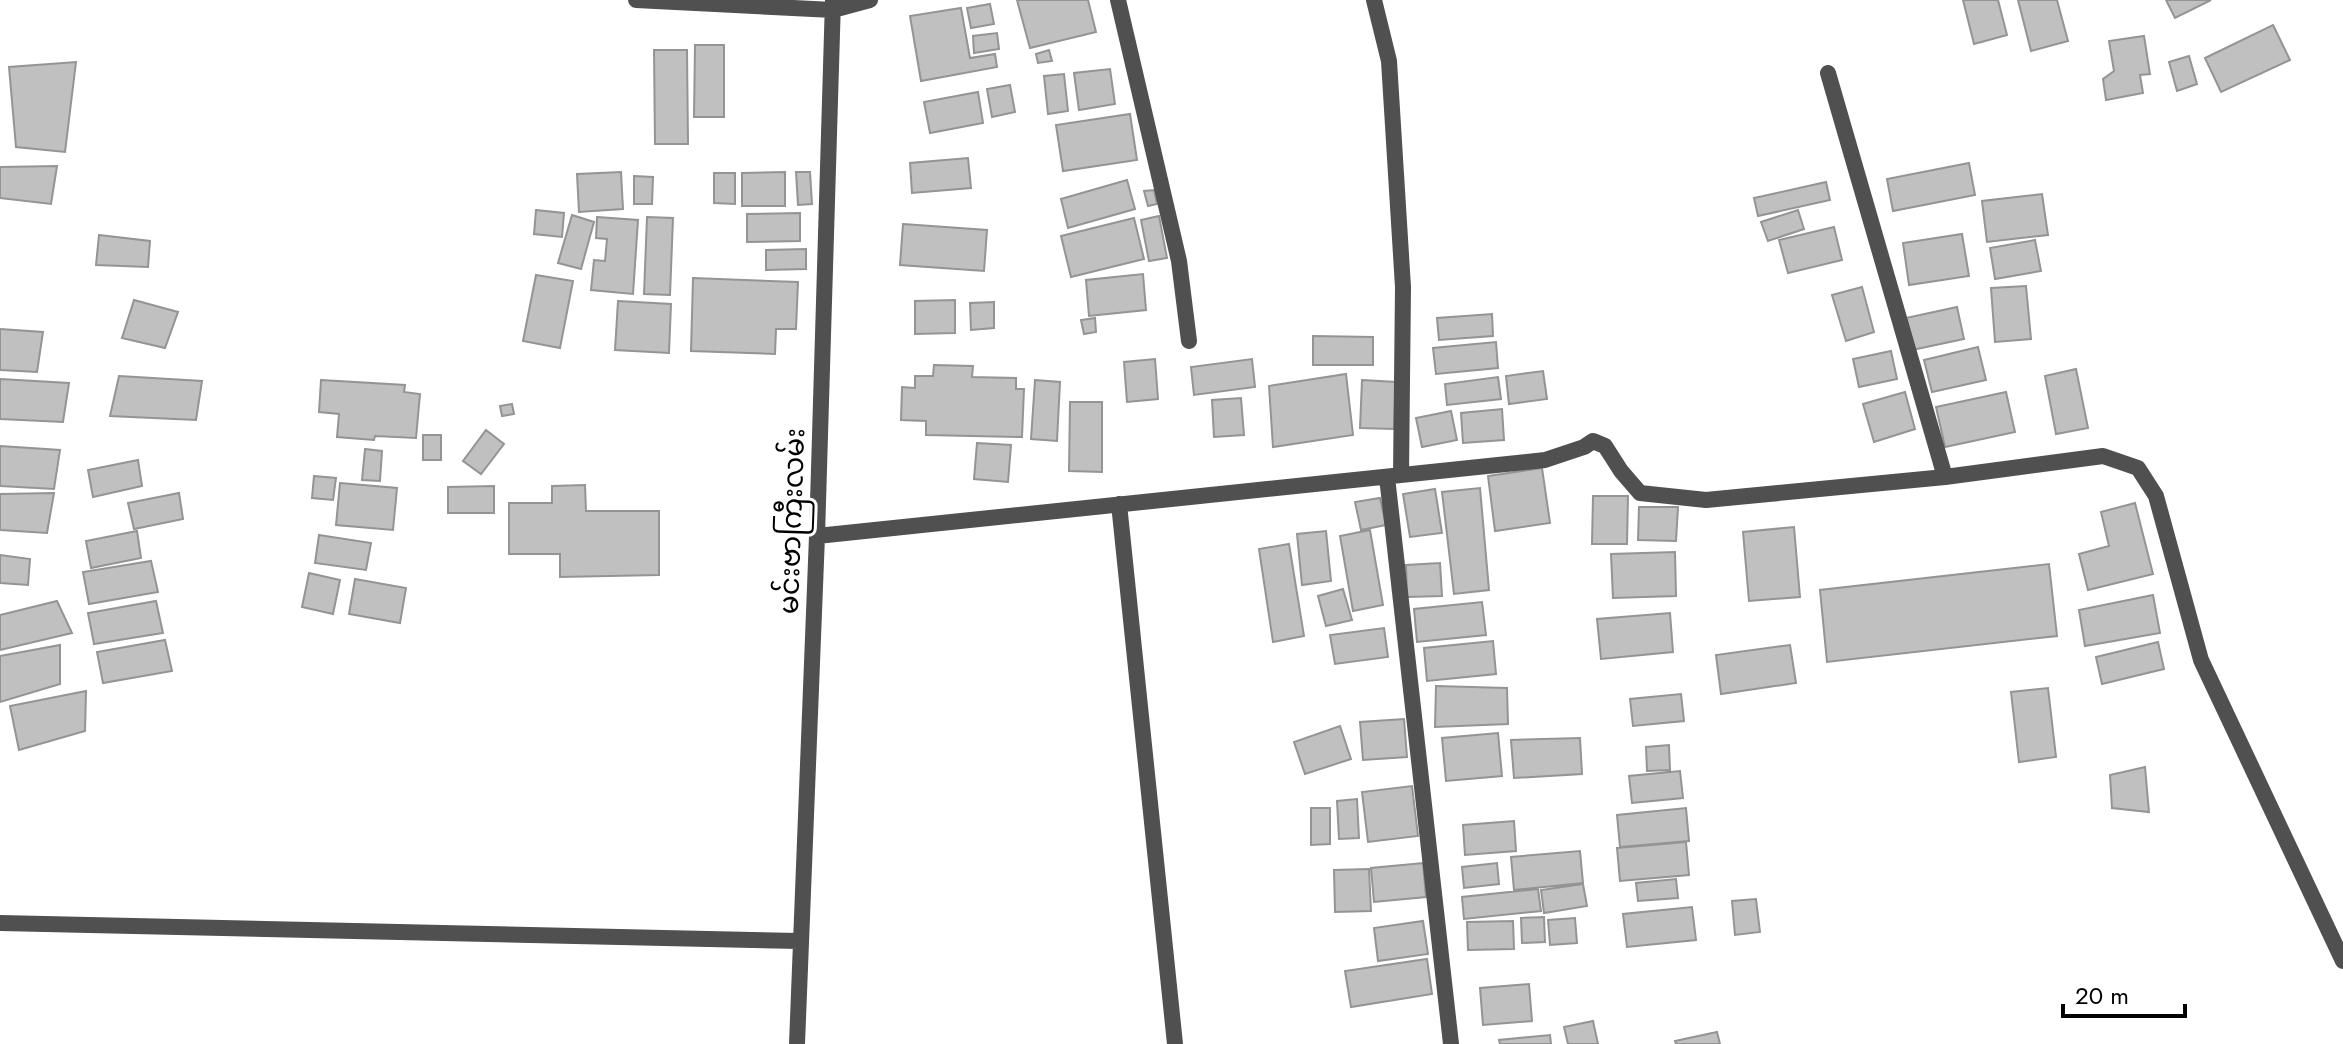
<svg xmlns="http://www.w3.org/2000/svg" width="2343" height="1044" font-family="Jost,'Noto Sans Myanmar',sans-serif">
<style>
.building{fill:#c0c0c0;stroke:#949494;stroke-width:2}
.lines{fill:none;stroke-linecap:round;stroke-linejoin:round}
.street{stroke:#505050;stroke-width:16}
.labels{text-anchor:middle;stroke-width:6;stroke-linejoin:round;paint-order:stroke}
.street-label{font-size:28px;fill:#000;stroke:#fff}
</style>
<rect width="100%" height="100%" fill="#fff"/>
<path class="building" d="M1017 0H1088L1096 32 1030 48Z
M1963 0H1998L2007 35 1974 44Z
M2018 0H2057L2068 41 2031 51Z
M2166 0H2211L2175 18Z
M990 4 994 24 971 28 967 8Z
M961 8 970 58 995 54 997 67 921 81 910 16Z
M2273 25 2290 60 2221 92 2205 58Z
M997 33 999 49 974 53 973 36Z
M2144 36 2150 74 2140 75 2143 93 2106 100 2103 79 2114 71 2109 41Z
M695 45H724V117H694Z
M654 50H687L688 144H655Z
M1049 50 1052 61 1038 63 1036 54Z
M2189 56 2197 84 2177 91 2169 62Z
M76 62 65 152 16 147 9 67Z
M1110 69 1115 104 1079 110 1074 73Z
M1064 74 1068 111 1048 114 1044 76Z
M1010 85 1015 112 992 117 987 89Z
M978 92 983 123 930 133 924 102Z
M1130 114 1137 160 1063 171 1056 125Z
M968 158 971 188 912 193 910 163Z
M1969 163 1975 195 1893 211 1887 179Z
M57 166 51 204 0 198V167Z
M621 172 623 209 579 212 577 174Z
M785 172V206H742V173Z
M796 172H810L812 204 798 205Z
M714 173H735V204L714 203Z
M634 176 653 177 652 204H634Z
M1127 180 1135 209 1068 228 1061 199Z
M1826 182 1830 200 1758 216 1754 198Z
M1154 190 1157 204 1148 206 1144 191Z
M2042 194 2048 235 1987 242 1982 201Z
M536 210 564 213 562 237 534 234Z
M1798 210 1804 229 1768 241 1761 222Z
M800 213V241L747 242V214Z
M572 215 594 222 581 269 558 263Z
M1159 216 1167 258 1149 261 1141 220Z
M597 217 638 220 633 294 591 290 594 260 605 261 607 239 596 238Z
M647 217 673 218 670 295 644 294Z
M1134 218 1144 259 1071 277 1061 236Z
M903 224 987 230 984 271 900 265Z
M1834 227 1842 260 1788 273 1779 240Z
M1962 234 1969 276 1909 285 1903 243Z
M99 235 150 241 148 267 96 265Z
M2035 240 2041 271 1995 279 1990 248Z
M806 249V269L766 270V250Z
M1143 274 1146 310 1089 316 1086 280Z
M536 275 573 281 560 348 523 341Z
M693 278 798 282 796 329H776L775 354 691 351Z
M2026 286 2031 339 1995 342 1991 288Z
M1862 287 1874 332 1846 341 1832 295Z
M134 300 178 312 165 348 122 338Z
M955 300V333L915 334V301Z
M618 301 671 304 669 353 615 350Z
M994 302V328L971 330 970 303Z
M1957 307 1964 339 1912 350 1906 318Z
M1492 314 1493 336 1439 340 1437 318Z
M1095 318 1096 332 1084 334 1081 320Z
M0 329 43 332 37 372 0 370Z
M1313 336 1373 337V365H1313Z
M1496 342 1498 368 1436 374 1433 348Z
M1978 347 1986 380 1932 392 1924 360Z
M1891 351 1897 379 1859 387 1853 359Z
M1155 359 1158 399 1127 402 1124 362Z
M1252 359 1255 387 1194 395 1191 367Z
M934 365 973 366 972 377 1016 378V389H1024L1022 437 926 435V421L901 420 902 387 915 388V376H933Z
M2076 369 2088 428 2056 434 2045 376Z
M1543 371 1547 399 1509 404 1506 376Z
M1346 374 1353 435 1273 447 1269 386Z
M119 376 202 381 196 420 110 416Z
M1498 377 1501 399 1447 405 1445 384Z
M0 379 69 383 63 422 0 419Z
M321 380 405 385 404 392 420 394 416 438 375 436 374 440 337 437 339 414 319 412Z
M1035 380 1060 382 1057 441 1031 439Z
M1362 380 1396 382 1394 429 1360 428Z
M1905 392 1915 429 1874 442 1863 404Z
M2006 392 2015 432 1945 447 1936 407Z
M1241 398 1244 435 1214 437 1212 400Z
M1070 402H1102V472L1069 471Z
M512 404 514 414 502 416 500 406Z
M1502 409 1504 440 1463 443 1461 413Z
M1451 411 1457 440 1422 447 1416 418Z
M486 430 504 444 481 474 463 461Z
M423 435H441V460H423Z
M977 443 1011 445 1008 482 974 479Z
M0 446 60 450 54 489 0 486Z
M365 449 382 451 380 481 362 480Z
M138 460 142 486 93 497 88 470Z
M1542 468 1550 523 1495 531 1488 476Z
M314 476 336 478 333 500 312 498Z
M340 483 397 488 393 530 336 525Z
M585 485 586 511H659V575L560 577V554H509V503H552V486Z
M494 486V513H448V487Z
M1480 488 1489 590 1454 594 1442 492Z
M1435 489 1442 533 1410 537 1403 494Z
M54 493 47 533 0 530V494Z
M179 493 183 519 134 529 128 503Z
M1593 496H1628L1627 544H1592Z
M1380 498 1386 525 1361 530 1355 502Z
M2135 503 2153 574 2088 590 2079 554 2109 546 2101 512Z
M1639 507H1678L1676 541 1638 540Z
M1794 527 1800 597 1749 601 1743 532Z
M1370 530 1383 605 1353 611 1340 536Z
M137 531 141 558 91 568 86 541Z
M1326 531 1331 581 1302 585 1297 534Z
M319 535 371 543 366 570 315 563Z
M1289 544 1304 636 1273 642 1259 549Z
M1675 552 1676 596 1613 598 1611 554Z
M0 555 30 559 28 585 0 583Z
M151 561 158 592 89 604 83 572Z
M1440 563 1442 596 1407 597 1406 565Z
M2049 564 2057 636 1827 662 1820 590Z
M309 573 340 580 333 614 302 607Z
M355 579 406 588 400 623 349 614Z
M1343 589 1352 620 1326 626 1318 596Z
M2153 595 2160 633 2085 646 2079 610Z
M57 601 72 633 0 650V615Z
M156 601 163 633 94 644 88 613Z
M1482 602 1486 635 1417 642 1414 609Z
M1670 613 1673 652 1601 659 1597 619Z
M1384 628 1388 657 1335 664 1330 635Z
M165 640 172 671 103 683 97 652Z
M1493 641 1496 674 1427 681 1424 648Z
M2158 642 2164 669 2102 684 2096 657Z
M60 645V684L0 702V656Z
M1790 645 1796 683 1721 694 1716 655Z
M1436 686 1507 688 1508 724 1435 727Z
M2048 688 2056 757 2019 762 2011 692Z
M86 691 85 731 19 750 10 706Z
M1681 694 1684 721 1633 726 1630 699Z
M1404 719 1407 757 1363 760 1360 722Z
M1340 726 1351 759 1305 774 1294 742Z
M1498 733 1502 776 1446 781 1442 738Z
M1580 738 1582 774 1514 778 1511 740Z
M1669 745 1670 770 1647 771 1646 747Z
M2145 767 2149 812 2112 808 2110 775Z
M1680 771 1683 798 1632 803 1629 776Z
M1412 786 1418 836 1368 842 1362 792Z
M1357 799 1359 838 1339 839 1337 801Z
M1311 808H1330V844L1311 845Z
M1686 808 1689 841 1620 847 1617 815Z
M1514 821 1516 851 1465 855 1463 825Z
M1686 842 1689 875 1620 881 1617 848Z
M1580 851 1583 883 1514 890 1511 857Z
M1423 863 1426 897 1374 902 1371 868Z
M1497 863 1499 884 1464 888 1462 867Z
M1369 869 1371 911 1335 912 1334 870Z
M1676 879 1678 898 1638 901 1636 883Z
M1583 884 1587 906 1544 913 1541 890Z
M1538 889 1541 911 1464 919 1462 897Z
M1756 899 1760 932 1735 935 1732 901Z
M1692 907 1696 940 1627 947 1623 914Z
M1544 917 1545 942 1522 943 1521 918Z
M1575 918 1577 943 1550 945 1548 920Z
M1423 921 1428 954 1378 961 1374 928Z
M1513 921 1514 949 1468 950 1467 922Z
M1427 959 1432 994 1351 1007 1345 971Z
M1529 984 1532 1021 1483 1025 1480 988Z
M1593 1021 1598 1044H1568L1564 1027Z
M1717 1032 1720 1044H1676L1675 1041Z
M1550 1035 1551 1044H1500L1499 1040Z"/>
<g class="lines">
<path class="street" d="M636 0 833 10 870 0
M1118 0 1179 261 1189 341
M1374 0 1389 61 1403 287 1401 475
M1828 73 1945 477
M1387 477 1451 1044
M1119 504 1175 1044
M817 536 1545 460 1584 447 1593 441 1605 446 1621 471 1640 493 1706 500 1945 477 2103 456 2138 468 2156 496 2201 660 2343 961
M0 923 799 941
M797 1044 817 536 833 0"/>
</g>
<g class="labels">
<g class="street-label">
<text transform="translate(791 521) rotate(-88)" y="10">မင်းဗာကြီးလမ်း</text>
</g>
</g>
<path d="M2063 1004v12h122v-12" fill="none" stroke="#000000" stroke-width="4"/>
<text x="2075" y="1004" font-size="24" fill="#000000" stroke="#ffffff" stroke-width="6" paint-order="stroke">20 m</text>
</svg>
